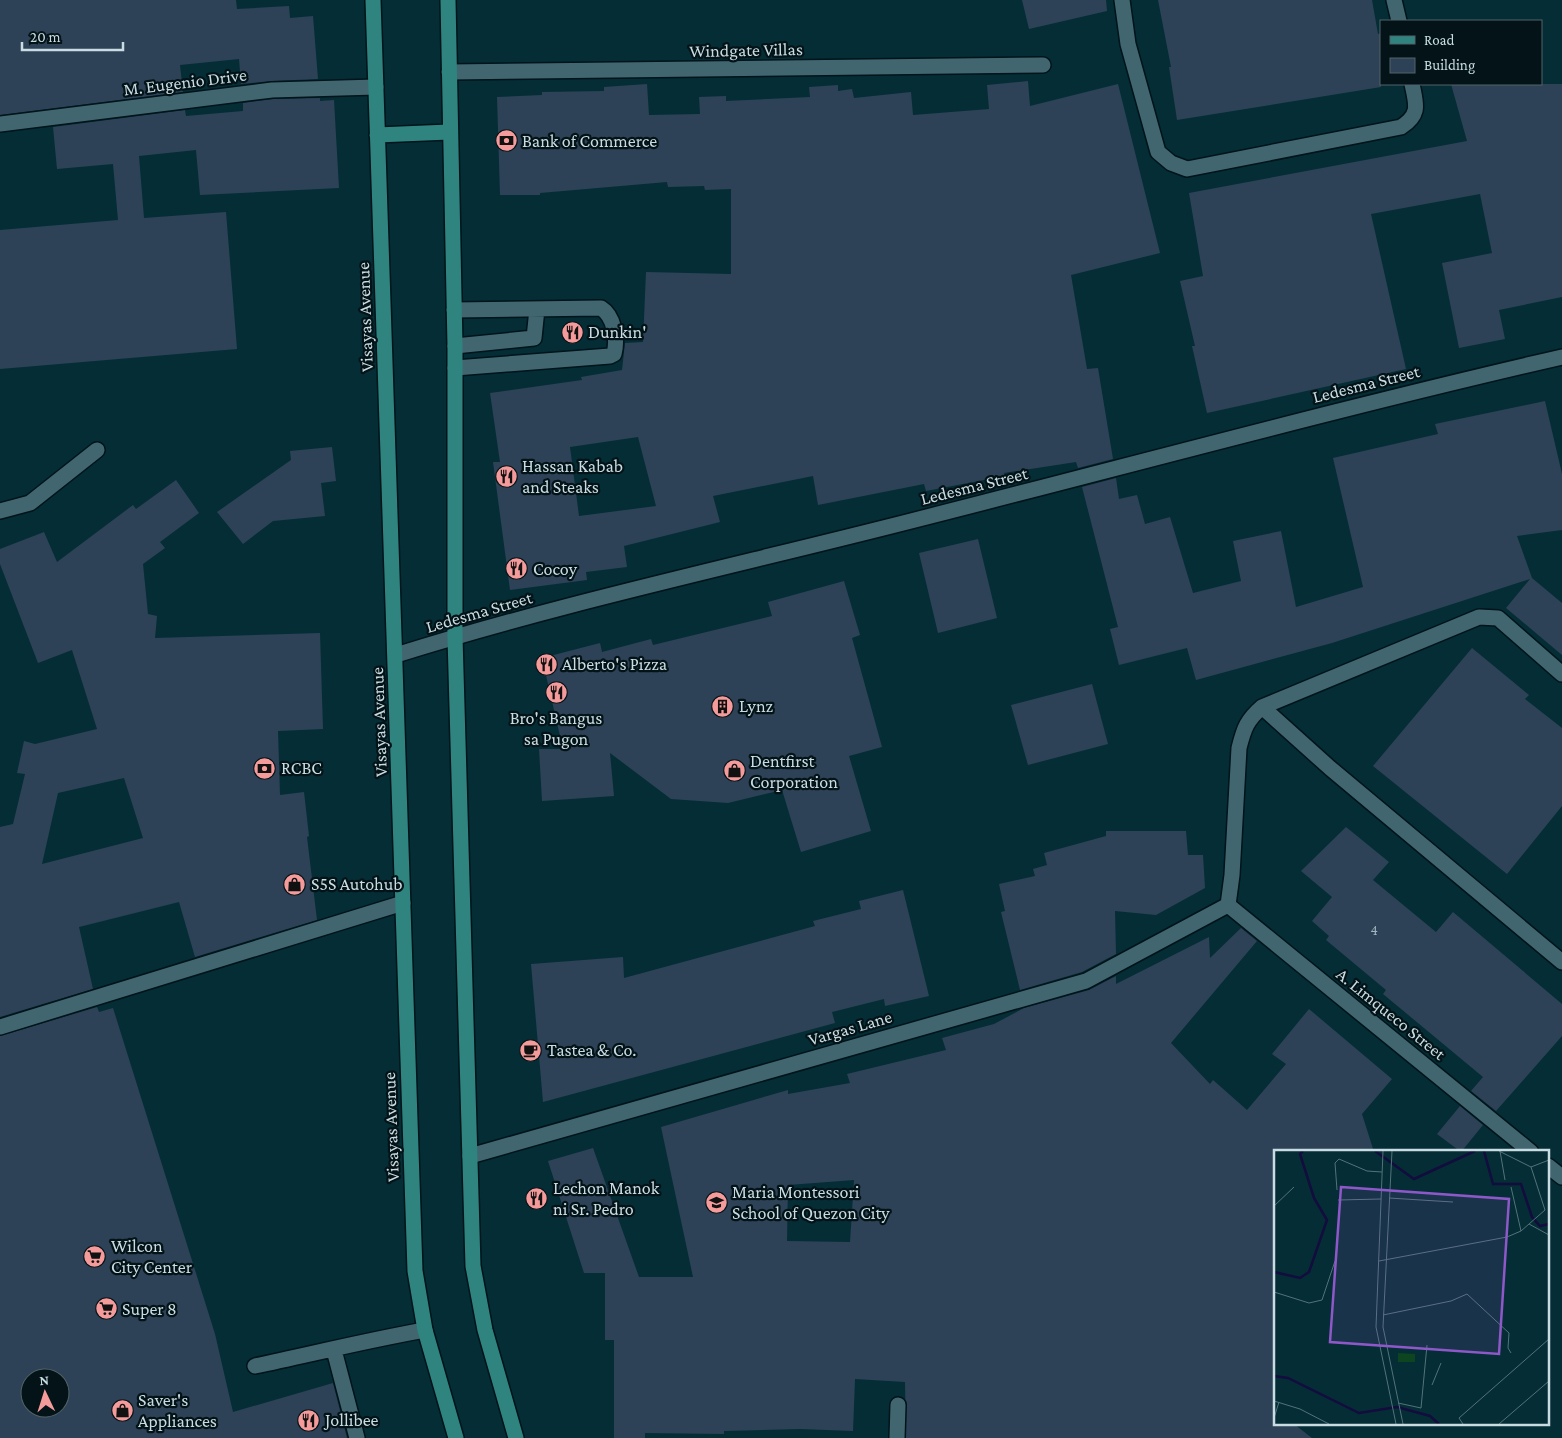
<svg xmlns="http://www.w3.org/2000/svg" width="1562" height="1438" font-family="'Crimson Pro',serif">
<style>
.building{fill:#2d4257;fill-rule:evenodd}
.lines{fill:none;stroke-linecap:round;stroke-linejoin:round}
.minor-casing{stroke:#00141a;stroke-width:18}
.major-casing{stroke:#00141a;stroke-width:18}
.minor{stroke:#416670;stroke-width:15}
.major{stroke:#2f8480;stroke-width:15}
.labels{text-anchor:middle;stroke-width:4.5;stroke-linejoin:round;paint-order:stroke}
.number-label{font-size:15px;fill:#a1b6be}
.street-label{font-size:18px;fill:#c8dce1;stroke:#041317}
.poi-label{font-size:18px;fill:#c8dce1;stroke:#041317;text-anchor:start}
.inset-river{fill:none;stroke:#130c3e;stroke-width:2.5}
.inset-road{fill:none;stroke:#53737a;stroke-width:1}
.view{fill:#8e58c8;fill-opacity:0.15;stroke:#8e58c8;stroke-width:2.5}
.inset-edge{fill:none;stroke:#c8dce1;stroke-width:2.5}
</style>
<rect width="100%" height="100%" fill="#052d36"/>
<path class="building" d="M0 0H236L237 9 289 6 290 18 313 16 318 79 272 81 241 84 239 59 180 65 183 92 0 115Z
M1022 0H1106L1107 11 1029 29Z
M1158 0H1372L1378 34 1381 33V87L1177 120 1169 67H1171Z
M1028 81 1030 106 1118 84 1160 253 1071 275 1087 369 1098 368 1113 459 1078 468 1076 462 1004 473 1005 476 926 491 924 484 818 505 813 476 713 496 720 522 624 546 627 567 586 572 587 580 510 590 493 462H500L490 393 582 380 581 377 622 370 625 343 643 342 646 272 731 274V189L705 190 704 186 668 187 667 182 540 193V195H500L497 97 542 95V92L604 91V87L647 84 649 115 700 114 699 97 726 96V101L810 97 809 87 838 85V91L852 89 854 98 911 92 913 115 989 109 987 85ZM638 437 656 506 579 516 570 447Z
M1451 84H1562V297L1499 310 1505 339 1459 348 1442 263 1492 253 1480 194 1371 214 1406 369 1207 413 1192 346H1195L1180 281 1203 276 1189 193 1467 141Z
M320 98V101L334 100 339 188 200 195 196 150 139 156 144 218 226 212 237 349 0 369V230L118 220 113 164 57 169 53 127 185 110 186 116 243 111V103L273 99Z
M1545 401 1562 474V530L1517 536 1532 578 1562 603V655L1506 608 1530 579 1332 643 1196 680 1187 648 1119 665 1110 629 1118 627 1082 487 1116 478 1119 499 1137 495 1145 524 1170 517 1193 593 1241 581 1233 541 1281 531 1296 607 1363 587 1333 458 1438 434 1435 424Z
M332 447 336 481 321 483 325 516 273 521 243 544 217 512 291 460 290 451Z
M176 480 199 513 160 542 165 548 143 564 148 614 157 616 155 638 320 633 323 729 278 731 280 795 304 792 309 836 307 837 317 920 195 957 179 902 79 927 93 989 0 1017V827L13 824 25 774 17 773 24 741 35 744 97 729 72 650 38 663 0 564V549L44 532 57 562 133 505 136 509ZM124 778 143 838 42 864 58 793Z
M978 539 997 618 938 633 919 553Z
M844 581 860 635 852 638 882 747 849 756 871 831 801 852 782 790 728 803 671 799 610 753 614 796 542 801 539 749H563L542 658 600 643 602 652 651 639 653 645 772 616 768 602Z
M1472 648 1529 695 1525 699 1562 728V806L1507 874 1373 766Z
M1092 684 1108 744 1028 765 1011 705Z
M1346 827 1389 862 1373 880 1436 932 1453 912 1562 1004V1036L1496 1111 1471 1091 1483 1077 1383 994 1386 990 1326 940 1329 936 1312 921 1332 897 1301 871Z
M1106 831H1186L1188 855H1203L1205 888 1156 915 1115 911 1116 954 1082 972 1020 990 1001 912 1005 911 999 884 1035 876 1033 869 1047 865 1044 853 1106 836Z
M903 890 929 996 885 1006 884 999 832 1012 835 1023 543 1102 531 964 623 957 624 978 815 926 813 921 861 909 859 901Z
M1241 928 1257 941 1171 1043 1210 1084 1213 1080 1247 1110 1286 1064 1272 1054 1309 1009 1392 1079 1362 1114 1374 1152H1276V1424H1294L1312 1438H906L905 1382 855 1379 853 1431 800 1429 724 1431V1434L645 1433V1438H614V1340H605V1273H584L548 1161 593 1148 639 1277H693L661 1127 788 1090V1094L850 1083 847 1074 946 1050 942 1038 994 1024 1024 1008 1089 990 1116 976V984L1209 937 1210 958ZM854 1180 850 1242 787 1241 788 1185Z
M97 1007 99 1012 113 1008 215 1334 233 1412 333 1383 347 1438H0V1036ZM30 1378H60V1408H30Z
M1460 1106 1483 1125 1461 1152 1437 1134Z"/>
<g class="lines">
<defs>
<path id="minor" d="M1122 0 1128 44 1158 152 1171 163 1187 169 1401 127C1421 114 1416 104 1412 84
M1394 0 1399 21
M449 72 1043 65
M0 124 272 90 376 87
M454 310 601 308C614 316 618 339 614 354L610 356 455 368
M455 346 534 338 537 309
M0 511 30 503 97 450
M396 655C565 602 739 565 911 521 1128 466 1344 407 1562 357
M1262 707 1330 768 1562 962
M1228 905 1232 875 1239 748C1244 728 1247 720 1262 707L1479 617 1498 618 1562 674
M1228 905 1531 1152
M0 1027 403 903
M470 1156 1086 981 1228 905
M1548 1166 1562 1177
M334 1350 357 1438
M255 1366C312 1354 368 1340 425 1330
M897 1438 898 1405"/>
<path id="major" d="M373 0 415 1271 425 1330 456 1438
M448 0 455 346V637L473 1266 485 1330 516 1438
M377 135 449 132"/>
</defs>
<use href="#minor" class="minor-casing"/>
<use href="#major" class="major-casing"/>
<use href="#minor" class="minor"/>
<use href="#major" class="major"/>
</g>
<defs>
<symbol id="bank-disc" viewBox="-11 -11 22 22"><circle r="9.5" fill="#f59b9b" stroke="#041317"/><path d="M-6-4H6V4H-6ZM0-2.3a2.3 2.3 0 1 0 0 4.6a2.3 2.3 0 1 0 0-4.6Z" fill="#111"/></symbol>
<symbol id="restaurant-disc" viewBox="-11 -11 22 22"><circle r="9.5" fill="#f59b9b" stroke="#041317"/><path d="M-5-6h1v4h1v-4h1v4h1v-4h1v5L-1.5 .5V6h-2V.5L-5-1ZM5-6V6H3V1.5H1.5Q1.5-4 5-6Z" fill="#111"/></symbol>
<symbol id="building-disc" viewBox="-11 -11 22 22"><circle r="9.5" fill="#f59b9b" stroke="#041317"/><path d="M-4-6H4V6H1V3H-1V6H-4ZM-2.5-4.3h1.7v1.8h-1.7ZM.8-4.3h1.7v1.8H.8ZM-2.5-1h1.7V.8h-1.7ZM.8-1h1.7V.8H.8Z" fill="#111"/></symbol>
<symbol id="shop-disc" viewBox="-11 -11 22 22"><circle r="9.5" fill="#f59b9b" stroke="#041317"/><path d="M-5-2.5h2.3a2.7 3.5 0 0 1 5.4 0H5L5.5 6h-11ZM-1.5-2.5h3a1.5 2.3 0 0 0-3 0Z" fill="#111"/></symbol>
<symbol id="cafe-disc" viewBox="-11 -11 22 22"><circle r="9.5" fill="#f59b9b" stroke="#041317"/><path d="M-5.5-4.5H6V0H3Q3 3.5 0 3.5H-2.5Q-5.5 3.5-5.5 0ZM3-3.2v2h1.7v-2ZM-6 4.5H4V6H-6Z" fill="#111"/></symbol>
<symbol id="school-disc" viewBox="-11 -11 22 22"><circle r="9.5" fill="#f59b9b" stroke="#041317"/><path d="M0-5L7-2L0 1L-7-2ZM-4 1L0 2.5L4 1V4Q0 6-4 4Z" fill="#111"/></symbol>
<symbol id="supermarket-disc" viewBox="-11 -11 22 22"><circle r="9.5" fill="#f59b9b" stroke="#041317"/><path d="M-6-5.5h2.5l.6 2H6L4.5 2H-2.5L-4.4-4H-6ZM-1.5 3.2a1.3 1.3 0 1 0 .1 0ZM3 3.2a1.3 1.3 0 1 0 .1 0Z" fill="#111"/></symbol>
</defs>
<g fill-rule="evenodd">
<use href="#bank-disc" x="494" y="128" width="25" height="25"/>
<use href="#restaurant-disc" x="560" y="320" width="25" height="25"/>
<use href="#restaurant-disc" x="494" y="464" width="25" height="25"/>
<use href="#restaurant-disc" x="504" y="556" width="25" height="25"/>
<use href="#restaurant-disc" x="534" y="652" width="25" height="25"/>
<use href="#restaurant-disc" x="544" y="680" width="25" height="25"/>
<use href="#building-disc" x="710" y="694" width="25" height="25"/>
<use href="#bank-disc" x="252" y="756" width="25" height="25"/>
<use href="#shop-disc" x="722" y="758" width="25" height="25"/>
<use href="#shop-disc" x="282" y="872" width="25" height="25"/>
<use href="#cafe-disc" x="518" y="1038" width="25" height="25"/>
<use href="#restaurant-disc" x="524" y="1186" width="25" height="25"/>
<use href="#school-disc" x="704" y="1190" width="25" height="25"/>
<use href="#supermarket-disc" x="82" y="1244" width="25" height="25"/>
<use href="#supermarket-disc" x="94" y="1296" width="25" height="25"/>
<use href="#shop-disc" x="110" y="1398" width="25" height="25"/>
<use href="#restaurant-disc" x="296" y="1408" width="25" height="25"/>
</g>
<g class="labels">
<g class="number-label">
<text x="1374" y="935">4</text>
</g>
<g class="street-label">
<text transform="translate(746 50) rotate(-1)" y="6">Windgate Villas</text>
<text transform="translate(185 82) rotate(-7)" y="6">M. Eugenio Drive</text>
<text transform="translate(365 317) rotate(-92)" y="6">Visayas Avenue</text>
<text transform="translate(1366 384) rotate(-14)" y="6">Ledesma Street</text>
<text transform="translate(974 486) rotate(-14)" y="6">Ledesma Street</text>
<text transform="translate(479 612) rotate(-16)" y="6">Ledesma Street</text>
<text transform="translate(379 722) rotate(-92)" y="6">Visayas Avenue</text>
<text transform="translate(1391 1014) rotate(39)" y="6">A. Limqueco Street</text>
<text transform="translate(850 1028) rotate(-16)" y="6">Vargas Lane</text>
<text transform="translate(391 1127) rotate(-92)" y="6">Visayas Avenue</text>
</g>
<g class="poi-label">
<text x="522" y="147">Bank of Commerce</text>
<text x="588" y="338">Dunkin'</text>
<text x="522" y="472">Hassan Kabab<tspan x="522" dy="21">and Steaks</tspan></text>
<text x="533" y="575">Cocoy</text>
<text x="562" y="670">Alberto's Pizza</text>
<text x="739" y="712">Lynz</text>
<text x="556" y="724" text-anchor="middle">Bro's Bangus<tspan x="556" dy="21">sa Pugon</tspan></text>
<text x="750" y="767">Dentfirst<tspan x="750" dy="21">Corporation</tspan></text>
<text x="281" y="774">RCBC</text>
<text x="311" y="890">S5S Autohub</text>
<text x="547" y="1056">Tastea &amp; Co.</text>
<text x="553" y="1194">Lechon Manok<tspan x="553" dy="21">ni Sr. Pedro</tspan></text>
<text x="732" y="1198">Maria Montessori<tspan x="732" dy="21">School of Quezon City</tspan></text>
<text x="111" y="1252">Wilcon<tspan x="111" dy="21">City Center</tspan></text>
<text x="122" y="1315">Super 8</text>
<text x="138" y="1406">Saver's<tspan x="138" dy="21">Appliances</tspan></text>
<text x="325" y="1426">Jollibee</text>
</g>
</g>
<g transform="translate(1274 1150)">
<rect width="275" height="275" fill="#052d36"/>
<path d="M124 203 141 204V212H124Z" fill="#0d4521"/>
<path class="inset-river" d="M101 1 140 29 201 1M210 1 219 34H247L258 67 266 76 275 74M0 122 26 128 35 122 53 70 40 48 26 4 29 1M0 226 14 228 85 263 123 257 156 266 165 274"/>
<path class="inset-road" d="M109 1 102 177 122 274M118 1 109 177 129 274M225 1 257 17 275 10M226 1 231 30M237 37 247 81M63 40 61 13 65 9 93 21 108 22M115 48 179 52M64 50 107 49M0 56 20 37M255 74 275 85M105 111 233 87 247 81 271 60 257 17M0 142 35 153 48 150 61 111M109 165 177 151 193 144 235 183 234 198 237 203M158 235 167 213M0 251 26 259 55 274M124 253 147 258 153 195M0 268 5 252M189 274 185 268 275 189M225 274 275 231"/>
<path class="view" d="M67 37 235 49 225 204 56 192Z"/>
<rect width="275" height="275" class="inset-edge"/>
</g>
<rect x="1380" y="20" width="162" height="65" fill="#041317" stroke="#526368"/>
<rect x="1390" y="36" width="25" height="8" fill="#2f8480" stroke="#526368"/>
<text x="1424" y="45" font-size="15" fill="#c8dce1">Road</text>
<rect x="1390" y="58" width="25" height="15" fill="#2d4257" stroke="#526368"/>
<text x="1424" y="70" font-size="15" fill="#c8dce1">Building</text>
<g transform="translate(45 1393) rotate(356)"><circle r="24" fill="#041317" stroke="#526368"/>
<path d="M0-4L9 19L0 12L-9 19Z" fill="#f59b9b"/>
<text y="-8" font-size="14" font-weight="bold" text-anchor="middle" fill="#c8dce1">N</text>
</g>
<path d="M22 42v8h101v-8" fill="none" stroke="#c8dce1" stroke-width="2.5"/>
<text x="30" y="42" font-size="15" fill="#c8dce1" stroke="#041317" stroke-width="4" paint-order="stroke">20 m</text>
</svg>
